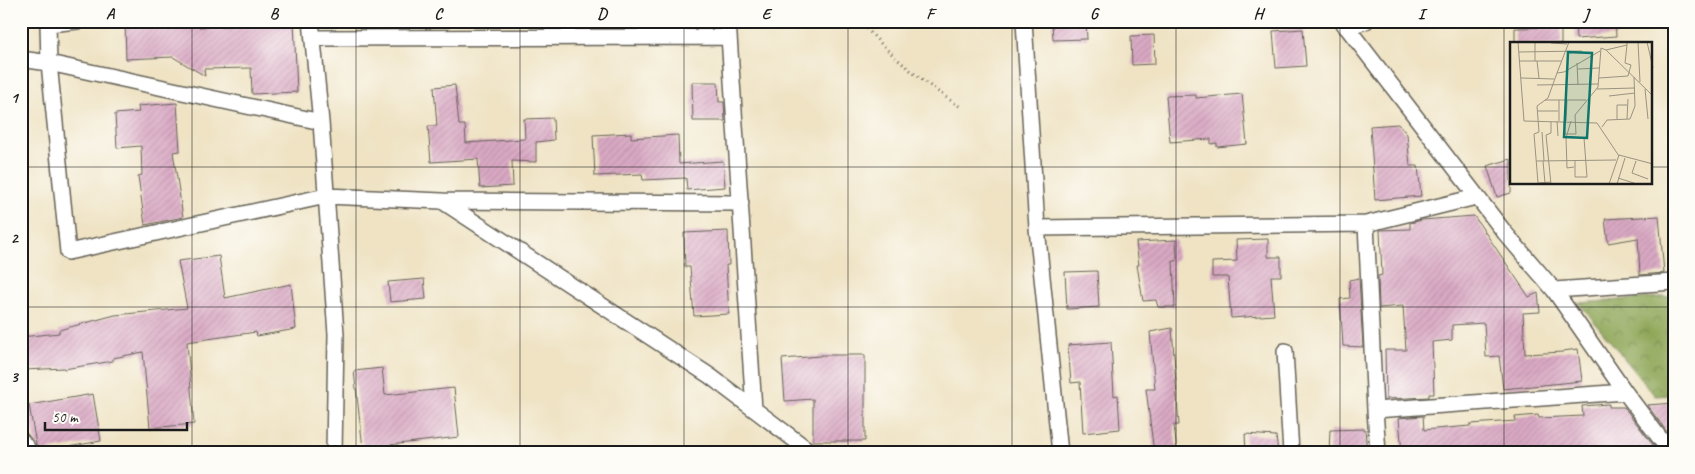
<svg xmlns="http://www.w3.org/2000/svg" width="1695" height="474" font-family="Caveat,sans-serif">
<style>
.forest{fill:url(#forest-crowns);stroke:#55613a}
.building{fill:url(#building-hatch)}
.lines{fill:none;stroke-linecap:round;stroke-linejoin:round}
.street-casing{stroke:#666257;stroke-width:18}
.path{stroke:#666257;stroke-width:3;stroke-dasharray:1 4;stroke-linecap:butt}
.street{stroke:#fff;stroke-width:15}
.grid{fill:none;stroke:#1c1c1c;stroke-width:1;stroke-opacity:0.55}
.inset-road{fill:none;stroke:#9b9381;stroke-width:1}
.view{fill:#0f766e;fill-opacity:0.15;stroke:#0f766e;stroke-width:2.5}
.inset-edge{fill:none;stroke:#1c1c1c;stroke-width:2.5}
.neatline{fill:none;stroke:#1c1c1c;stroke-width:2}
.grid-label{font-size:16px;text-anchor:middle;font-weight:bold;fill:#1c1c1c}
</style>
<defs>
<pattern id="forest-crowns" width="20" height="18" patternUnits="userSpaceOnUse" patternTransform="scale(1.25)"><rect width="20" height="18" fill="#8ea657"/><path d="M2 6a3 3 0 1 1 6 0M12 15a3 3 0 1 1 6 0" fill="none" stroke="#738647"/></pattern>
<pattern id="building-hatch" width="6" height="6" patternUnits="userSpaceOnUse" patternTransform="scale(1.25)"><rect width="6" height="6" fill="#daa9c4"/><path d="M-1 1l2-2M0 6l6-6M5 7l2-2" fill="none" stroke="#ba91a8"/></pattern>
</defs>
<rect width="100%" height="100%" fill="#fdfcf7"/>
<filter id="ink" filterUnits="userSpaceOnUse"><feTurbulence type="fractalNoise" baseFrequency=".02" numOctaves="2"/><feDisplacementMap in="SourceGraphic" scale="10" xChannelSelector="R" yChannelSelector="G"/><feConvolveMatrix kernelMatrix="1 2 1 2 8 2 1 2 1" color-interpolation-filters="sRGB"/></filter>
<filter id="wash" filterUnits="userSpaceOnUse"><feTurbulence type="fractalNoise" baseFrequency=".0096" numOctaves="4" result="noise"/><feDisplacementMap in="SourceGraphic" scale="20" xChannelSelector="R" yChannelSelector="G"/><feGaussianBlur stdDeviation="1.12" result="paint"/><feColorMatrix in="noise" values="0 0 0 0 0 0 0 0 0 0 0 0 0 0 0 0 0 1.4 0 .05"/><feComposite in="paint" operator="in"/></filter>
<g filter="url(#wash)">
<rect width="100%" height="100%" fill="#efe3c4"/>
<path class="forest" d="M1674 296V395L1655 396 1579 303Z"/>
<g id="blocks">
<path class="building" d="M199 21V27L245 25V21H294L297 92 252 94 251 68 204 69 205 76 173 57 126 59 125 22Z
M1052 21H1086L1087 39 1053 40Z
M1575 21H1615L1616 36 1576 39Z
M1561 27V44H1515V28Z
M1303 29 1306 66 1276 68 1273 31Z
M1154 35 1155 64 1132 65 1131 36Z
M692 82H718L719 102H724L725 121H693Z
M455 85 459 125H465L466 143 525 139 524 119 553 118 554 140 536 142V162L512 161 513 186 480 188 478 159 431 162 428 126H437L434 87Z
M1242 94 1247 144 1217 147V143L1211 144V139L1170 142 1166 96 1196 95V98Z
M177 103 180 151 173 152 183 217 145 225 138 176 142 175 141 146 117 148 115 114 139 112 138 106Z
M1398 124 1407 134 1410 166H1418L1421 196 1375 200 1370 126Z
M631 133V138L678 135 679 164 723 161 725 187 687 190 686 178 643 180 642 174 595 176 593 135Z
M1511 159V193L1497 197 1487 166Z
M1474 216 1527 294 1529 297 1538 293 1540 312 1523 313 1525 354 1563 352V351L1578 349 1582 381 1503 389 1499 356 1486 357 1484 323 1452 325V340L1432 342 1434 394H1429V397L1386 399 1385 350H1406L1403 306 1379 308 1378 276 1382 275 1380 230 1410 229V223L1422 220Z
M1659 216 1664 273 1640 275 1638 238 1608 243 1605 219Z
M728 231 729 265H726L729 314 694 316 690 267H685L684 233Z
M1268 239V257H1281V276H1271L1274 315 1231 318 1228 277H1212V262L1237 261 1236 240Z
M1176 240 1177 261H1173L1175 307H1158L1156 300 1143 301 1137 265H1139L1136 242Z
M219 256 225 298 291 284 296 329 257 336 256 332 187 342 194 424 150 428 143 352 113 358V361L64 369V368L24 370 21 356V337L59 333V330L115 315 187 308 178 261Z
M1097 271 1099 307 1067 309 1065 272Z
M1359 278 1363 347 1343 346 1340 299 1350 298 1349 280Z
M424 279 426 299 390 302 388 282Z
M1172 328 1179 425H1174L1177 453H1154L1146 389H1155L1150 332Z
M1111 342 1114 396 1118 395 1120 429 1083 433 1080 382 1071 383 1068 345Z
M821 355H865V441H813V399L785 401 782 359 820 356Z
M382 368 385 395 454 388 459 437 363 448 354 371Z
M93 394 101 441 40 452 36 444 29 405Z
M1674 403V441L1647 405Z
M1609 404V407H1624L1659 453H1518L1517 451 1402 453 1399 418 1423 416 1424 430 1470 426V424L1516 421 1515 417 1538 415 1539 418 1583 416 1582 406Z
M1365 429 1367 453H1329L1330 430Z
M1245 434 1276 436 1278 453H1246Z"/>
</g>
</g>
<g filter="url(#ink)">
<use href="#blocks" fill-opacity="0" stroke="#666257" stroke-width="1"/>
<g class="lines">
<defs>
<path id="street" d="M78 21 48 24 49 63 68 252 326 196 442 201 710 376 812 453
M311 21 321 122 336 334 334 453
M728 21 754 409
M1024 21 1037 228 1060 453
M1342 21 1505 233 1554 290 1625 392 1671 453
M1346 27 1366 21
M313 38 729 37
M21 59 49 63 321 122
M442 201 741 203
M1366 224 1375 410 1378 453
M1037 228 1366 224 1476 197
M1554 290 1674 282
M1285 351 1291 453
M1375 410 1625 392
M21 440 31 453"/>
</defs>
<use href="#street" class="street-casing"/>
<path class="path" d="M860 21C889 55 925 84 962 108"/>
<use href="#street" class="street"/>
</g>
</g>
<path class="grid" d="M192 21V453M356 21V453M520 21V453M684 21V453M848 21V453M1012 21V453M1176 21V453M1340 21V453M1504 21V453M21 167H1511M1651 167H1674M21 307H1674"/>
<g transform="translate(1510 42)">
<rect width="142" height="142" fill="#efe3c4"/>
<path class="inset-road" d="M8 0 14 79 87 81 109 114M25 0V19M128 0 130 40M137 0 143 26M41 1 57 2M96 8 143 54M9 10 72 9M9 19H51M27 19 29 36M67 21 68 43M115 21 117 3M68 27 89 26M47 31 59 0M11 36 44 37M89 36 118 34 121 23 115 21M27 43 88 42M87 47 125 46M135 47 138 77M99 54 125 51M35 58H76M49 58V79M27 69H48M107 77V63H117M117 77 118 57M47 79 48 94M56 79 57 58M61 79 56 96 57 126 64 125M54 80 55 92H66L65 73 88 45 91 6 96 8 117 3V0M92 85 97 78 120 77 125 64 124 35M32 90 34 119M26 119 106 118M33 119 35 141M65 119V135H77L74 96 77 94 78 79M126 119 122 131 138 137M108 136 127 142M41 140 28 141 24 92 29 90 27 64 38 56 47 31 54 30 90 9M41 142 36 93 41 91V80M99 142 109 113 143 122M107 142 115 116"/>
<path class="view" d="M58 10 82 11 77 96 54 95Z"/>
<rect width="142" height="142" class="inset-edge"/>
</g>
<rect width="1695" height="474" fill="none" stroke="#fdfcf7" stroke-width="55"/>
<path d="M45 422v8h142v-8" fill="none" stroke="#1c1c1c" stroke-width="2.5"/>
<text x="52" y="422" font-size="15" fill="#1c1c1c" stroke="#fdfcf7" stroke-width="4" paint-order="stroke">50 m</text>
<rect x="28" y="28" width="1640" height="418" class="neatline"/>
<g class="grid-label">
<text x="110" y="19">A</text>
<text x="274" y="19">B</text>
<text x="438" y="19">C</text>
<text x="602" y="19">D</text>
<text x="766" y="19">E</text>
<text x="930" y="19">F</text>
<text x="1094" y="19">G</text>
<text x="1258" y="19">H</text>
<text x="1421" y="19">I</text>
<text x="1586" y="19">J</text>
<text x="14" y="103">1</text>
<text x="14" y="243">2</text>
<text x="14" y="382">3</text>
</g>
</svg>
